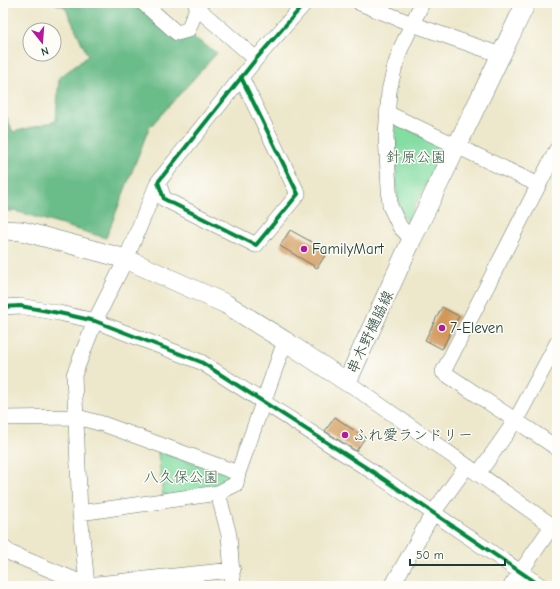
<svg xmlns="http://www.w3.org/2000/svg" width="560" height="589" font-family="'Comic Neue','Klee One',sans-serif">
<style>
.green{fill:#84dda3;stroke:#528d6c}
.forest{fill:#6bbc89;stroke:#457c5e}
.building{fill:#d29859}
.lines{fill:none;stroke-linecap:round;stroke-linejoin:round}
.minor-casing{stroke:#677869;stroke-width:16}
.major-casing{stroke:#677869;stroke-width:20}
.minor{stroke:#fff;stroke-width:15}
.major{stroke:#fff;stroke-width:19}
.cycleway-casing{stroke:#fdfcf7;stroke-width:6}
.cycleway{stroke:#00873e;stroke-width:4}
.poi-dot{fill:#b5179e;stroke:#fdfcf7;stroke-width:1.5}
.labels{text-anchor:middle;stroke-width:3;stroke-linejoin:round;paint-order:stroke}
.park-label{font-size:15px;fill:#335d4a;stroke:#fdfcf7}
.poi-label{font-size:15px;fill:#1f3d34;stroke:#fdfcf7;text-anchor:start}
.street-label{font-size:15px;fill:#1f3d34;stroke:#fdfcf7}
</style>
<rect width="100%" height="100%" fill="#fdfcf7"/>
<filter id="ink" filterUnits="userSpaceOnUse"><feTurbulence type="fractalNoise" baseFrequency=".025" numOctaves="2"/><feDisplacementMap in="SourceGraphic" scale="8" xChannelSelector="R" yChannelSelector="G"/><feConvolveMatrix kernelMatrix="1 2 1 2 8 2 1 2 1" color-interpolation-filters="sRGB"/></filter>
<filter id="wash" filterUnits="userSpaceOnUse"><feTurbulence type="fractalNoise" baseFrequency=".012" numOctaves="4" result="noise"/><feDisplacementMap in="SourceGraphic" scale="16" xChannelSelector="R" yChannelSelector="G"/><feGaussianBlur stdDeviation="0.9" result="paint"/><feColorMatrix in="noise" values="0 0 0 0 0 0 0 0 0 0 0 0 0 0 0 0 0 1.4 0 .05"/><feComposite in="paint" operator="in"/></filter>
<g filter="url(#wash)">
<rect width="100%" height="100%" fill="#ede7cb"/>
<path class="green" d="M395 123 444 148 407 222 402 215 397 194Z
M158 452 230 474 228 483 195 495H163Z"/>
<path class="forest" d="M54 3H142L217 53 149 128 106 238 15 211H3V109L13 132 56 121 59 78 88 56 65 7Z"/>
<g id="blocks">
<path class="building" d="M290 230 328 251 317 268 280 246Z
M442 307 459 316 442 349 425 340Z
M335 417 365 438 356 451 325 431Z"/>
</g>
</g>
<g filter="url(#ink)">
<use href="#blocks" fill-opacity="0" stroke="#677869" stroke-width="1"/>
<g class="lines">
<defs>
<path id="minor" d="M143 3 177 33 188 30 197 8
M196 3 197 8 256 59
M360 3 412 24 501 55
M241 77 298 194 256 245 164 199 158 182 256 59 305 3
M387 113 539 185
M557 149 443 372 557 448
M412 239 400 227 390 206 386 136 389 91 395 66 401 48 422 3
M3 307 20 306 59 313 95 321 201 362 376 474 541 586
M347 382 557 529
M3 418 77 417 103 424 238 473
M478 474 516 420 557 343
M218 493 229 535 233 586
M80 513 218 493 236 484 238 473 285 341
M3 547 10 553 87 585 233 570
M87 586 80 513 74 375 95 321 126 259 158 182
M392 586 433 513 467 466
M511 586 552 526"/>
<path id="major" d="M3 230 22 231 126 259 226 304 285 341 347 382 412 239 526 3"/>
</defs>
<use href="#minor" class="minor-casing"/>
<use href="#major" class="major-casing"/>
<use href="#minor" class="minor"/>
<use href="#major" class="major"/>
<defs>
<path id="cycleway" d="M241 77 298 194 256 245 164 199 158 182 256 59 305 3
M3 307 20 306 59 313 95 321 201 362 376 474 541 586"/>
</defs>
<use href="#cycleway" class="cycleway-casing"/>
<use href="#cycleway" class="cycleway"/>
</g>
</g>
<g class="poi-dot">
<circle cx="304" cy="249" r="4"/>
<circle cx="442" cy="328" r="4"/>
<circle cx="345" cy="435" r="4"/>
</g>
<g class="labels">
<g class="park-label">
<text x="416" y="162">針原公園</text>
<text x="181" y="482">八久保公園</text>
</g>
<g class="poi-label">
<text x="312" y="254">FamilyMart</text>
<text x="450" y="333">7-Eleven</text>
<text x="353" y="440">ふれ愛ランドリー</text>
</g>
<g class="street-label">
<text transform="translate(370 332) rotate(-65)" y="5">串木野樋脇線</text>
</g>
</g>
<rect width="560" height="589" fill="none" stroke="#fdfcf7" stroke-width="16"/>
<g transform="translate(42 42) rotate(163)"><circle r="19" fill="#fdfcf7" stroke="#a4b0a9"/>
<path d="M0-3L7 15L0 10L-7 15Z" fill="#b5179e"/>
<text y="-6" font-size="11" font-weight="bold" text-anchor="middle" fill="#1f3d34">N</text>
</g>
<path d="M410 559v6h95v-6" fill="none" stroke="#1f3d34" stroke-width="2"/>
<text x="416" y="559" font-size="12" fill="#1f3d34" stroke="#fdfcf7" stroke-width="3" paint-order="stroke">50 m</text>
</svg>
